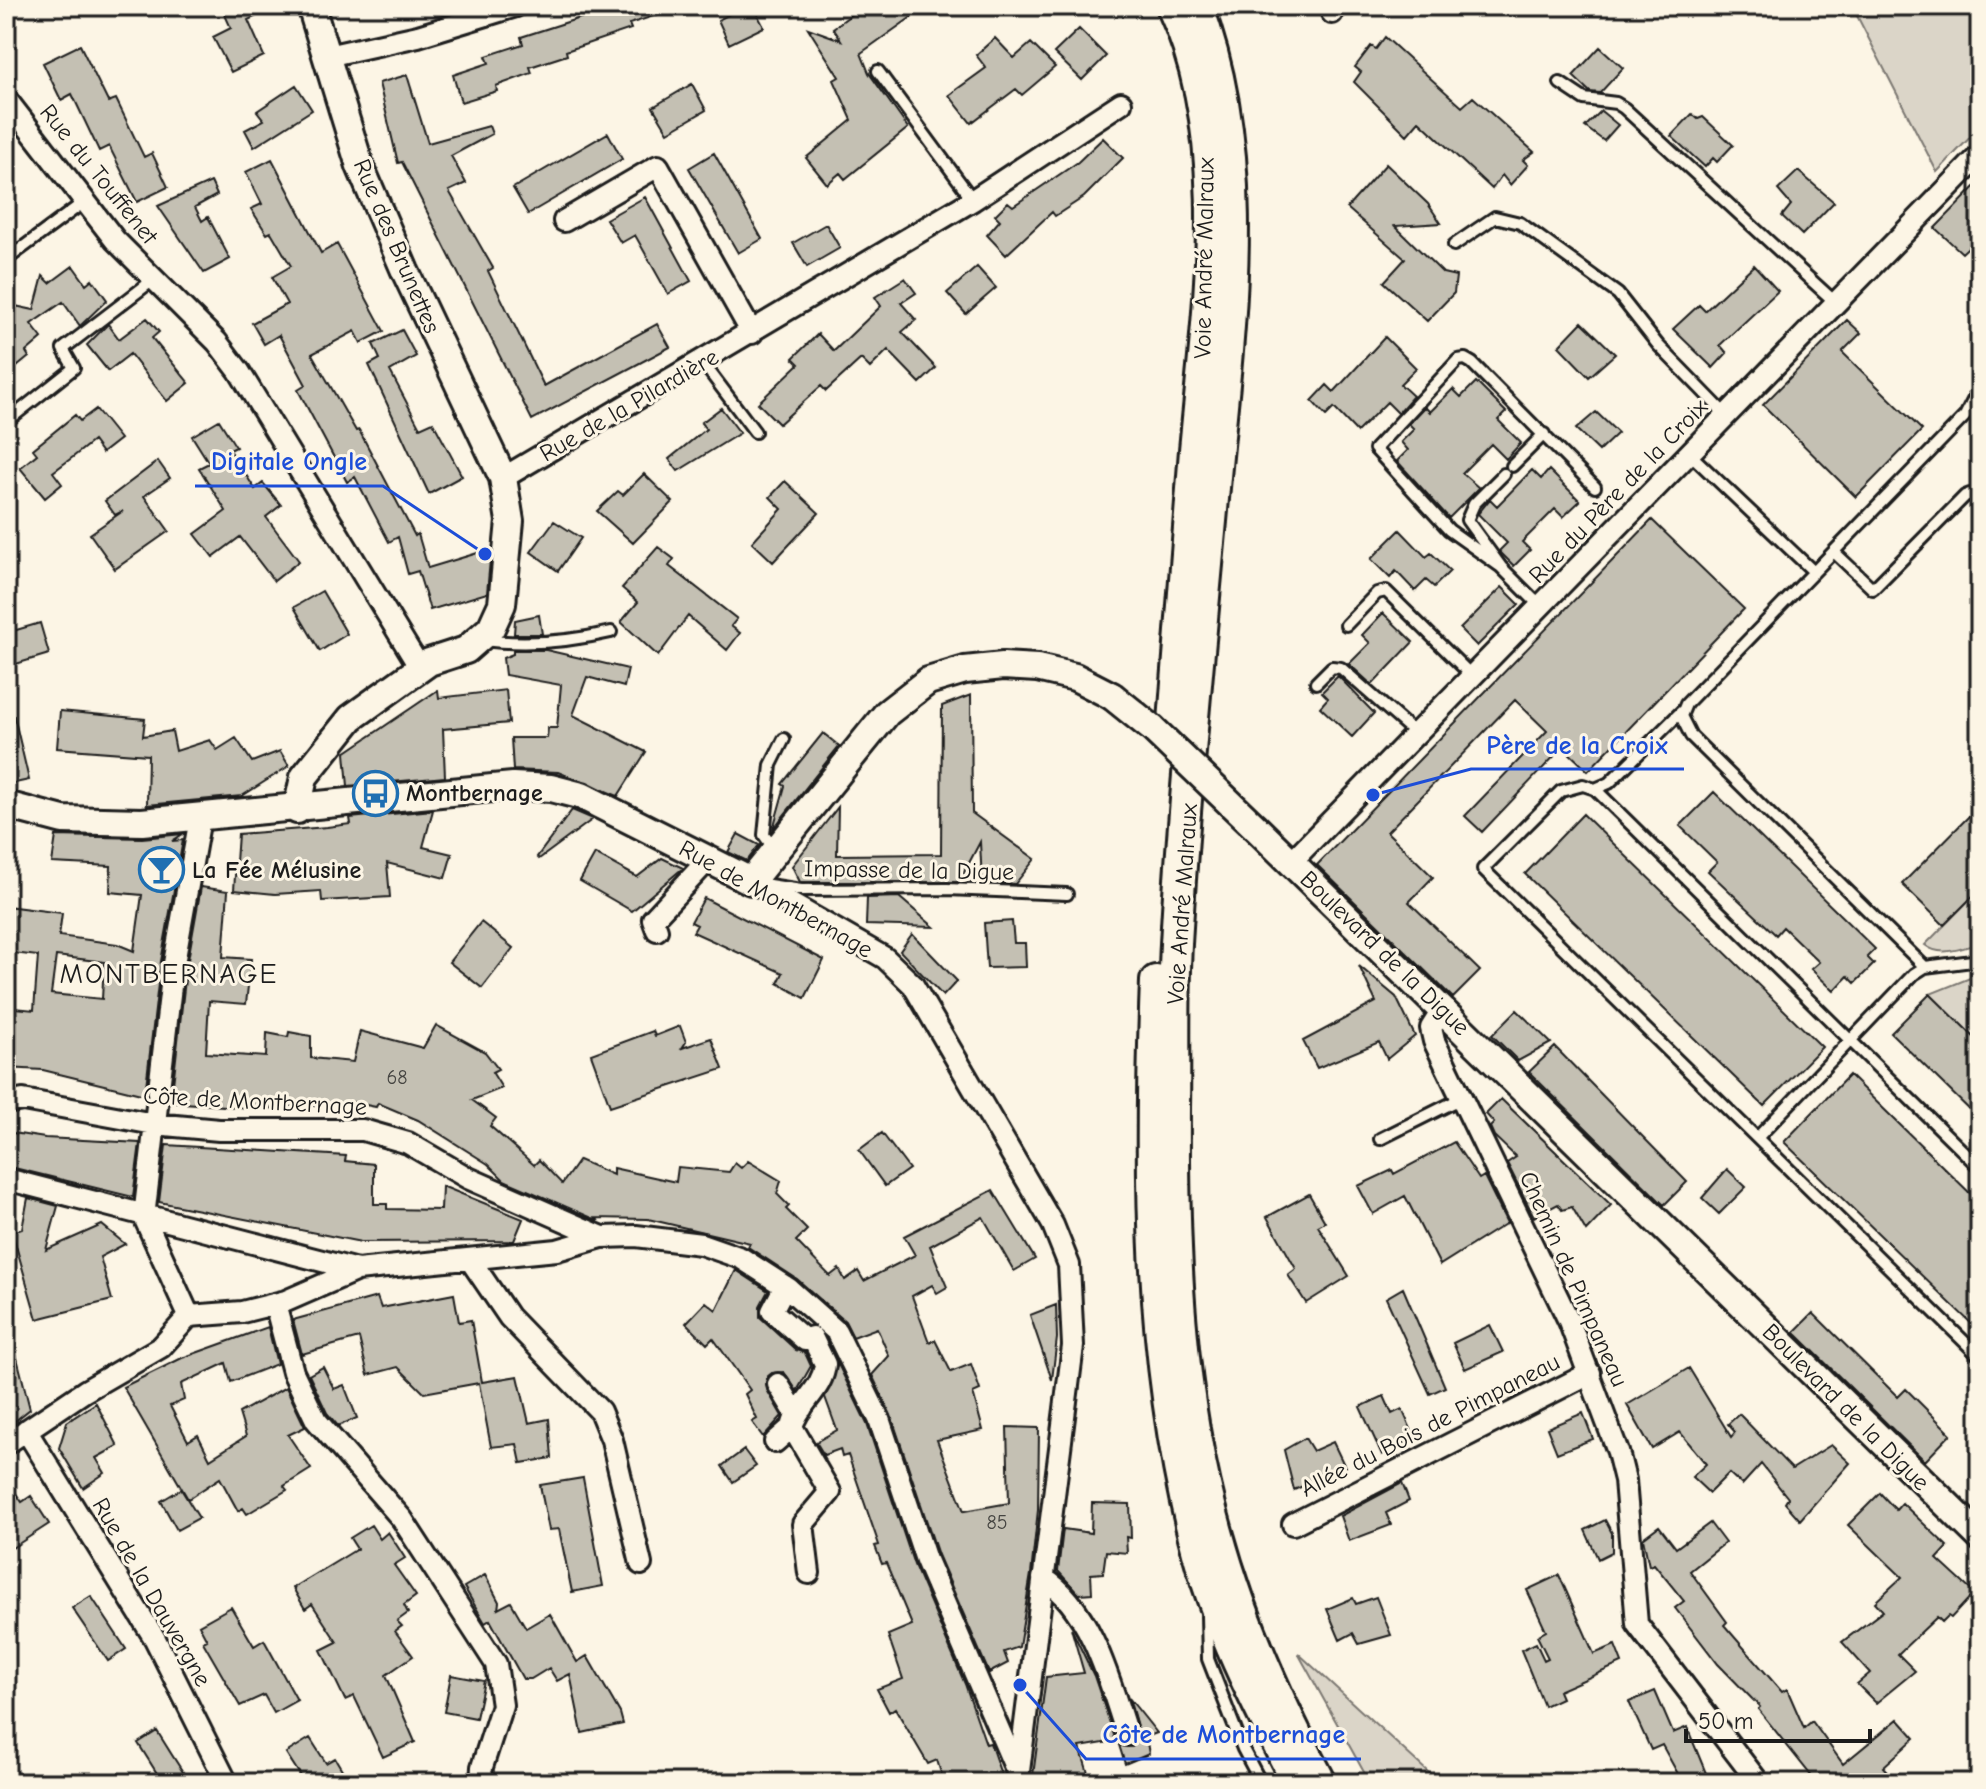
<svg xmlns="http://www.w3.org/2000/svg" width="1986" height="1789" font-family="'Comic Neue',sans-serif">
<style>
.green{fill:#dbd5c8;stroke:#7c7872;stroke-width:2}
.building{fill:#c4c0b3;stroke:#1c1c1c;stroke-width:2;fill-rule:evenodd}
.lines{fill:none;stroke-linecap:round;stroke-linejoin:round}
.service-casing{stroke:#1c1c1c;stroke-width:16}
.minor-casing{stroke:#1c1c1c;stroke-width:26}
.tertiary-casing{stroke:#1c1c1c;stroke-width:32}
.secondary-casing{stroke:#1c1c1c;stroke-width:36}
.service{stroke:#fcf5e5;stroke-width:10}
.minor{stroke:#fcf5e5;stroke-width:20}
.tertiary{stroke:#fcf5e5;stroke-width:26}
.secondary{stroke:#fcf5e5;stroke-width:30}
.tertiary-bridge-casing{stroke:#1c1c1c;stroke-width:32;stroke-linecap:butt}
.tertiary-bridge{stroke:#fcf5e5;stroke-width:26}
.labels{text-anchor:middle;stroke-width:6;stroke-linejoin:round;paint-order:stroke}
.number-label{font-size:20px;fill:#464542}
.street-label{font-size:24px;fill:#1c1c1c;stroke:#fcf5e5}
.poi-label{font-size:24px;font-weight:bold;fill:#1c1c1c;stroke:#fcf5e5;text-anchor:start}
.quarter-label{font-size:28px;letter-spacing:2px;fill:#1c1c1c;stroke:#fcf5e5}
.leader{fill:none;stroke:#1d4ed8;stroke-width:3}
.callout-dot{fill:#1d4ed8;stroke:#fcf5e5;stroke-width:3}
.callout-label{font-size:26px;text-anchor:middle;font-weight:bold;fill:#1d4ed8;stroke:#fcf5e5;stroke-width:6;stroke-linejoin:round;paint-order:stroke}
</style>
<rect width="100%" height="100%" fill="#fcf5e5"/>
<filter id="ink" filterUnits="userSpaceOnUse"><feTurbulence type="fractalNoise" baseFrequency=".0125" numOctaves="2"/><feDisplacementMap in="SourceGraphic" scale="16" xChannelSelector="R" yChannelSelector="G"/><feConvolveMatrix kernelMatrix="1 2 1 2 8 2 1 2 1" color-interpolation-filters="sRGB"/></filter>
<g filter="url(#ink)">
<path class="green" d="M1852 6H1980V127L1937 172Z
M1980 889V943C1962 948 1941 958 1925 945Z
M1980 974V1043L1930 994Z
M1298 1653 1440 1783H1370Z"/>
<path class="building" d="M221 6H278L248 20 264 56 231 72 213 37 231 28Z
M605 6H671L672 10 629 24 631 29 566 51 567 55 530 67 532 73 496 86 497 91 461 102 453 75 489 63 486 56 523 44 521 37 586 16 585 13Z
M745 6H753L764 27 729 44 718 20Z
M863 6H927L861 53 869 73 908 128 845 179 840 173 827 184 806 158 852 120 834 80 839 77 808 28 841 40 833 28Z
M1079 29 1106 56 1082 80 1054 53Z
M1385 37 1462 107 1473 97 1534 152 1523 160 1528 165 1510 185 1502 175 1492 189 1419 121 1407 135 1354 82 1361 72 1355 67 1371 46 1376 49Z
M995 38 1014 58 1031 43 1055 67 1022 95 1016 89 971 123 949 95 986 68 976 55Z
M80 45 108 102 116 99 144 157 152 153 168 187 137 202 109 146 99 151 72 94 61 100 43 63Z
M1600 47 1623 68 1600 93 1590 92 1573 76Z
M407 75 428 143 489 126 492 134 451 156 466 183 449 191 493 268 488 271 544 386 657 324 670 347 532 420 402 162 398 163 379 83Z
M692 84 706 110 668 132 653 107Z
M296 85 312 110 254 147 245 130 264 120 257 111Z
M1601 111 1618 125 1604 141 1585 127Z
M1692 114 1698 119 1703 117 1733 145 1717 162 1713 158 1705 167 1671 136Z
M608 133 622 159 528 214 513 188Z
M1103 138 1123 158 1084 197 1055 216 1052 212 1006 255 987 235 1000 220 995 215 1008 202 1013 206 1078 162Z
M714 153 762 239 738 253 689 168Z
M272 159 321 253 337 244 384 331 361 343 355 331 312 354 356 431 359 430 415 536 418 534 428 568 491 549 487 593 430 610 418 571 408 574 398 537 389 542 355 477 347 482 298 390 306 385 279 335 264 344 252 323 287 304 272 277 291 266 271 232 267 234 251 209 262 204 246 172Z
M1386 164 1428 204 1441 223 1395 226 1443 273 1456 276 1454 293 1427 321 1384 282 1405 259 1347 208Z
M1798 171 1834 202 1802 235 1782 216 1791 205 1778 190Z
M211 182 217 195 195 207 202 221 208 217 230 259 204 273 158 206Z
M1980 182V236L1962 253 1935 228Z
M645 197 691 281 668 294 635 235 621 243 606 219Z
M826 224 840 248 807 267 793 243Z
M1754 265 1778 291 1720 345 1727 353 1713 368 1673 329 1699 305 1705 311Z
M73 266 86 284 92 279 107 300 80 326 63 302 31 324 42 338 26 352 29 357 6 376V304L34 310 43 276 50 283Z
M977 267 996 288 966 314 947 293Z
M905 278 916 293 901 303 916 320 902 332 936 368 920 383 888 350 870 368 861 359 826 391 821 386 779 424 758 403 799 364 793 358 818 334 834 351 881 306 875 297Z
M147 318 159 332 152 338 189 383 167 401 130 354 108 371 87 345 108 324 119 339Z
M1847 320 1861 333 1842 352 1922 430 1856 497 1763 405Z
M1582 322 1615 354 1589 377 1559 346Z
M402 330 416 356 390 371 420 428 433 422 462 476 429 494 369 365 380 359 373 344Z
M1385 337 1416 368 1400 384 1413 396 1398 413 1387 402 1357 432 1334 408 1326 416 1312 401 1327 385 1334 392Z
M1476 382 1506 412 1498 420 1521 443 1506 459 1491 444 1462 473 1479 488 1449 518 1397 461 1408 450 1401 442 1414 429 1409 424 1425 407 1430 412 1453 389 1461 397Z
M721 408 740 433 678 471 669 459 706 429 701 423Z
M96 409 120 439 102 453 93 441 73 457 53 472 62 484 45 498 20 468 37 454 33 449 75 415 80 421Z
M1596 412 1618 433 1599 451 1576 429Z
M219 420 236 447 230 450 255 489 263 483 281 505 266 517 299 561 274 581 240 537 213 557 195 534 226 511 199 468 209 463 192 436Z
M158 461 170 478 144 496 169 531 115 569 90 534 123 511 115 515 105 501Z
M1532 470 1541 479 1549 470 1580 501 1563 517 1555 509 1522 542 1530 550 1514 566 1499 551 1507 543 1478 514 1490 499 1497 506Z
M644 474 673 502 633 543 597 511 618 491 623 495Z
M785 481 819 513 773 562 752 542 782 509 770 497Z
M1652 520 1744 609 1588 771 1563 747 1482 832 1465 816 1547 731 1515 700 1387 832 1433 877 1409 902 1480 971 1453 998 1317 865Z
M554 521 581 538 558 571 531 552Z
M1400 530 1426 557 1431 553 1450 571 1434 587 1426 580 1415 591 1396 571 1390 578 1371 559Z
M658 547 674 559 669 566 737 619 731 626 740 633 727 650 688 616 658 656 621 622 638 602 622 588Z
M1502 587 1519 604 1477 646 1460 629Z
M322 591 347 634 320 651 294 607Z
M1383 613 1413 642 1372 685 1349 664 1370 643 1362 635Z
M539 615 542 634H514L515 620Z
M40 623 49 654 6 667V633Z
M513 650H546L628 669 624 687 587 677 573 715 646 752 618 796 558 772 513 770 511 738H547L548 728H557L561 685 505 675 503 658 513 654Z
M1338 676 1374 713 1352 737 1320 707 1328 698 1322 692Z
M438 690 439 698 506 690 509 723 443 729 445 777 348 786 345 753Z
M971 695 972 813 1035 859 1015 884 982 882 980 842 959 882H800L792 866 838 807 837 855 941 854 942 706Z
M60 711 145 719 143 736 172 731 176 751 210 740 217 750 236 738 252 762 280 751 289 766 242 796 147 805 148 755 57 748Z
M6 716H14L29 780 6 785Z
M823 733 839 746 773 829 785 786 782 784Z
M1714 792 1875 949 1867 957 1874 964 1855 983 1848 976 1834 991 1811 969 1819 962 1783 927 1776 935 1708 871 1717 862 1680 826Z
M1980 805V889L1944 925 1902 884Z
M433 810 423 847 452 854 445 878 387 863 390 897 322 901 321 891 275 894 234 890 238 834 327 827 351 824 350 818Z
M572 810 593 819 539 859 537 857Z
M1583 814 1822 1047 1764 1106 1525 874Z
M183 834 172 841 183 840 160 967 145 1095 43 1070 6 1068V1007L34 1010 38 956 6 952V906L62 913 59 936 117 944 134 951 142 895 110 892 111 866 52 863 56 836 142 838ZM56 956 104 962 102 999 51 994Z
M738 834 759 845 747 861 728 852Z
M595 854 637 877 662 858 683 868 632 911 580 881Z
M201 887 228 891 223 957 251 959 246 1004 209 1001 206 1053 266 1057 267 1033 288 1037 289 1032 311 1036V1058L353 1062 360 1031 423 1048 436 1025 485 1052 498 1069 492 1072 502 1088 472 1100 496 1118 490 1126 534 1165 539 1160 562 1184 579 1160 613 1175V1168L676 1182 678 1167 729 1172 735 1163 741 1168 748 1161 781 1181 777 1194 789 1206 786 1209 807 1230 796 1241 830 1276 839 1269 845 1280 858 1271 864 1281 915 1255 904 1236 993 1190 1035 1259 1014 1271 983 1217 930 1246 947 1287 937 1293 932 1285 912 1296 929 1342 935 1340 951 1372 971 1364 980 1390 973 1393 983 1430 937 1440 964 1511 1009 1503 1007 1427 1039 1428 1038 1510 1031 1574 1019 1647 1004 1652 1008 1663 989 1673 938 1555 891 1415 872 1375 889 1356 877 1328 853 1337 845 1321 797 1279 748 1247 750 1243 648 1219 595 1218 599 1221 504 1180 488 1164 418 1120 378 1103 376 1107 351 1102 264 1109 171 1102 186 971Z
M899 897 934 927 866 925 867 898Z
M704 898 824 960 805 998 778 983 783 973 693 932 697 925 691 922Z
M1012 921 1014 943H1025L1026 967 987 968 984 923Z
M481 922 513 948 482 988 449 962Z
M912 934 957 981 943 996 900 951Z
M1359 966 1396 997 1415 1036 1387 1059 1379 1042 1317 1068 1303 1041 1376 1002Z
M1930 994 1980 1043V1120L1891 1033Z
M1517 1010 1551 1043 1518 1061 1492 1035Z
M680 1026 686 1042 682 1048 711 1038 723 1069 610 1106 591 1054 653 1031 655 1036Z
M1555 1047 1687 1182 1664 1205 1529 1072Z
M1849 1075 1980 1203V1332L1784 1142Z
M1501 1099 1611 1205 1586 1231 1572 1207 1562 1210 1558 1204 1534 1217 1507 1163 1516 1157 1494 1136 1490 1127 1494 1123 1486 1114Z
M6 1132 45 1138 140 1143 133 1197 6 1166Z
M882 1133 909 1169 885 1186 859 1150Z
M1454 1142 1479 1179 1484 1176 1507 1223 1440 1265 1405 1196 1373 1214 1358 1186 1392 1170 1394 1174Z
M166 1145 346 1156 345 1161 374 1164V1204H387V1209L441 1210 442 1186 523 1219 514 1241 361 1242 174 1205 159 1202Z
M1727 1169 1746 1187 1719 1214 1702 1198Z
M1309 1194 1325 1222 1318 1226 1349 1276 1306 1303 1288 1275 1296 1269 1267 1217Z
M28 1198 58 1206 46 1250 102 1225 125 1244 100 1257 112 1300 37 1319 12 1232 22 1229Z
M736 1270 768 1291 760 1306V1317L796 1350 805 1353 811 1366 797 1391 784 1372 772 1373 767 1377V1390L782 1416 763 1437 752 1422 757 1419 745 1394 750 1390 713 1338 707 1344 686 1323 706 1302 716 1310Z
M1403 1288 1445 1387 1430 1394 1386 1298Z
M454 1294 459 1322 471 1320 482 1382 518 1376 529 1423 549 1419 552 1458 521 1463 517 1444 491 1447 479 1383 424 1393 398 1367 368 1375 359 1338 302 1354 293 1320 377 1297 381 1308Z
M1056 1305 1057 1338 1052 1380 1030 1315Z
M1813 1313 1898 1397 1906 1389 1951 1434 1925 1461 1794 1332Z
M1490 1325 1503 1352 1465 1369 1453 1343Z
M268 1327 277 1364 231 1382 226 1363 181 1384 184 1400 170 1406 188 1441 198 1435 210 1459 246 1436 239 1413 286 1387 305 1427 288 1435 311 1469 284 1486 287 1490 247 1514 243 1508 238 1511 220 1478 188 1499 123 1387 182 1358Z
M13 1342 30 1409 6 1428V1343Z
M838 1364 867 1424 914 1565 965 1684 986 1744 990 1743 1004 1783H944L937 1760 928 1764 895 1708 889 1712 877 1689 903 1679 888 1635 912 1625 886 1563 882 1564 875 1546 879 1545 848 1455 842 1457 840 1449 824 1455 816 1442 837 1430 825 1397Z
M323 1367 334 1389 344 1385 357 1418 338 1426 327 1413 309 1375Z
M1689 1368 1731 1437 1735 1432 1728 1424 1739 1414 1792 1469 1831 1445 1850 1463 1800 1520 1785 1503 1788 1498 1761 1464 1742 1485 1729 1473 1709 1493 1692 1477 1706 1464 1680 1432 1652 1449 1627 1405Z
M1384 1396 1392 1414 1402 1409 1415 1438 1382 1455 1360 1407Z
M96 1403 118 1446 96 1458 105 1473 83 1488 59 1448 67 1422Z
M1583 1413 1593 1439 1557 1453 1547 1428Z
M1305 1438 1313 1451 1333 1442 1345 1467 1294 1490 1284 1450Z
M744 1450 756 1466 733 1482 722 1466Z
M583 1478 603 1586 572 1592 559 1529 549 1530 540 1485Z
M6 1479 22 1502 31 1496 49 1524 6 1552Z
M1402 1483 1409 1501 1386 1513 1391 1525 1349 1541 1340 1516Z
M181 1489 199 1518 177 1530 161 1501Z
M1880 1493 1896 1510 1902 1503 1948 1547 1937 1559 1974 1593 1951 1618 1948 1616 1942 1622 1937 1617 1898 1654 1915 1671 1876 1703 1857 1684 1870 1673 1842 1642 1883 1611 1875 1602 1902 1577 1848 1525Z
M1092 1503 1130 1504 1131 1538 1126 1537 1127 1553 1106 1551 1103 1573 1091 1574 1092 1593 1079 1594 1058 1571 1063 1529 1091 1533Z
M1605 1520 1612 1533V1552L1598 1559 1585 1530Z
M1710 1523 1725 1543 1690 1571 1727 1622 1724 1625 1782 1692 1787 1689 1804 1728 1812 1721 1843 1764 1898 1719 1915 1738 1883 1767 1898 1783H1817L1758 1709 1760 1707 1718 1664 1675 1608 1684 1601 1654 1564 1649 1566 1643 1538 1659 1526 1676 1548Z
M371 1525 380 1539 388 1532 405 1558 394 1565 416 1596 404 1605 408 1613 397 1621 402 1626 395 1631 413 1656 386 1675 415 1742 383 1757 354 1696 345 1700 321 1650 337 1642 312 1604 305 1609 293 1588 357 1549 350 1538Z
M485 1575 499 1602 498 1609 511 1602 526 1628 550 1614 577 1662 587 1656 620 1713 623 1724 582 1733 570 1674 557 1681 549 1668 531 1679H523L490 1620 485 1623 464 1587Z
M1559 1575 1594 1654 1615 1645 1622 1663 1558 1691 1561 1698 1544 1706 1521 1650 1536 1643 1544 1660 1548 1658 1537 1636 1546 1631 1527 1590Z
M91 1596 126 1649 108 1661 72 1608Z
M1376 1597 1391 1635 1359 1644 1353 1633 1340 1640 1327 1609 1353 1598 1356 1604Z
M231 1607 254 1646 264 1640 297 1700 274 1713 264 1695 240 1706 203 1642 207 1640 199 1625Z
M1071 1628 1094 1676 1116 1741 1080 1747 1091 1783H1032L1046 1677 1084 1673Z
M451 1675 484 1681 476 1718 444 1712Z
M1655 1691 1673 1733 1687 1727 1710 1783H1683L1662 1745 1651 1750 1629 1702Z
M1129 1698 1157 1733 1146 1737 1149 1754 1125 1764 1119 1745 1132 1747 1140 1737Z
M157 1731 172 1755 190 1783H163L138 1743Z
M310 1738 326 1763 335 1758 350 1783H294L302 1778 286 1753Z"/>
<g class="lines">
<defs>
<path id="service" d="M878 71 973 200
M1560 83 1584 99 1616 103 1624 108 1836 303
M1454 245 1495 217 1520 223 1618 294 1658 345 1727 416
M6 260 84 202
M703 363 755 432
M6 422 74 368 63 349 153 280
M1690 454 1814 572
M1512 466 1544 434
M1504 474 1474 504 1467 520 1501 567 1541 607
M1834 552 1873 589 1965 496 1970 494 1980 501
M1501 567 1449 530 1375 449 1458 360 1465 359 1472 363 1595 487
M1346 625 1377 593 1386 591 1472 676
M482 640C525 645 569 642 611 632
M1316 683 1332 667 1341 668 1416 734
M1682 711 1609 783 1595 789 1583 785 1561 791 1483 869 1980 1357
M1595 789 1980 1168
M774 849 764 835 771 765 784 739
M769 885 801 890 947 889 1067 894
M1925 967 1691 736 1681 716 1686 704 1965 416 1980 387
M1757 1138 1914 974 1925 967 1980 960
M1380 1139 1462 1098
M1207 1616 1208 1659 1243 1749 1261 1783"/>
<path id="minor" d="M1331 6 1332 13
M327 56 418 36 516 6
M6 99 115 240 217 342 239 371 420 668
M564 221 658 166 752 333
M503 478 973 200 1121 103
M1291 862 1980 155
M751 881 885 958 913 985 1053 1225 1069 1265 1073 1346 1019 1771
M657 930 653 919 708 860
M1443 1009 1431 1028 1434 1041 1569 1321 1618 1452 1625 1480 1637 1624 1759 1783
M6 1103 23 1100 154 1124 219 1130H363L408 1143 468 1178 602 1237 636 1236 701 1244 741 1258 789 1289 836 1331 879 1419 926 1560 1018 1774
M6 1179 357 1270
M144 1217 173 969 200 818
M144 1217 189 1316
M471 1261 509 1317 600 1411 612 1440 641 1564
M785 1286 772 1311 805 1340 812 1337 825 1364C823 1390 798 1403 792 1427L830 1492 803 1524 809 1573
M275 1304 293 1372 316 1420 402 1519 496 1664 502 1705 482 1767 481 1783
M778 1384 793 1409 802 1408
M26 1430 155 1639 227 1783
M775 1442 792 1427
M6 1444 85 1391 161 1347 189 1316 242 1312 286 1301 357 1270 557 1250 602 1237
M1293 1524 1590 1373
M1043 1578C1091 1607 1111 1685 1127 1735
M1980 1783V1782"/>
<path id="tertiary" d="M6 805 63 820 142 822 513 786 551 788 582 796 751 881 887 713 928 681 965 670 1003 666 1037 668 1075 677 1112 696
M297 810 304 777 351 718 429 662 466 650 491 628 502 604 510 521 503 478 405 271 360 166 311 6
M1255 827 1980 1537"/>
<path id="secondary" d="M1172 6C1235 141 1208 307 1195 450 1188 540 1181 631 1174 722
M1197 6C1258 166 1226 343 1212 510 1199 654 1184 800 1176 944 1173 999 1175 1054 1174 1108 1173 1249 1178 1395 1217 1532 1241 1620 1278 1703 1321 1783
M1156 981C1149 1168 1149 1354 1194 1537 1215 1623 1257 1705 1298 1783"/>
</defs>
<use href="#service" class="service-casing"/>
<use href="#minor" class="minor-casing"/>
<use href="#tertiary" class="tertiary-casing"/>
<use href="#secondary" class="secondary-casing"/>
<use href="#service" class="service"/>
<use href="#minor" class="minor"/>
<use href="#tertiary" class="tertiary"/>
<use href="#secondary" class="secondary"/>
<defs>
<path id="tertiary-bridge" d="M1112 696 1153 729 1255 827"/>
</defs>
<use href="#tertiary-bridge" class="tertiary-bridge-casing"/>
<use href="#tertiary-bridge" class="tertiary-bridge"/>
</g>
</g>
<defs>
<symbol id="bus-ring" viewBox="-11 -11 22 22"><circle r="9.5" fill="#fcf5e5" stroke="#1f6fb2" stroke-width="1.5"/><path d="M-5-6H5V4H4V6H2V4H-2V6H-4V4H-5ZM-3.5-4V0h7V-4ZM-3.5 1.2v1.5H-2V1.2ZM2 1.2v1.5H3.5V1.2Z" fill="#1f6fb2"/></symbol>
<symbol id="bar-ring" viewBox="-11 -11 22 22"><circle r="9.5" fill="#fcf5e5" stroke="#1f6fb2" stroke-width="1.5"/><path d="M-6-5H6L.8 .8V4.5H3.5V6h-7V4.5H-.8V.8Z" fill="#1f6fb2"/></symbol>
</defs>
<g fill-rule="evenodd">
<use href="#bus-ring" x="350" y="768" width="51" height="51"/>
<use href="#bar-ring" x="136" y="844" width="51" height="51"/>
</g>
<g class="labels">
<g class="number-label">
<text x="397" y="1084">68</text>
<text x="997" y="1529">85</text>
</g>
<g class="street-label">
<text transform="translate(99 174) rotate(51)" y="8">Rue du Touffenet</text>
<text transform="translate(397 246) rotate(67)" y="8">Rue des Brunettes</text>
<text transform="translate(1204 258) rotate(-89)" y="8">Voie André Malraux</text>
<text transform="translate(629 405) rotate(-30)" y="8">Rue de la Pilardière</text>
<text transform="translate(1618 491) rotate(-46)" y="8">Rue du Père de la Croix</text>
<text transform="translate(909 870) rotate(1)" y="8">Impasse de la Digue</text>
<text transform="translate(776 899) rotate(29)" y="8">Rue de Montbernage</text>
<text transform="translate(1182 904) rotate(-86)" y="8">Voie André Malraux</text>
<text transform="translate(1385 953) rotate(44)" y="8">Boulevard de la Digue</text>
<text transform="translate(255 1101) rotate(3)" y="8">Côte de Montbernage</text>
<text transform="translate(1574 1279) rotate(66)" y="8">Chemin de Pimpaneau</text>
<text transform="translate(1846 1407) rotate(45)" y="8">Boulevard de la Digue</text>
<text transform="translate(1430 1425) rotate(-27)" y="8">Allée du Bois de Pimpaneau</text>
<text transform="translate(152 1592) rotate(60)" y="8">Rue de la Dauvergne</text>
</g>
<g class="poi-label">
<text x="406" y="801">Montbernage</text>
<text x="192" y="878">La Fée Mélusine</text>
</g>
<g class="quarter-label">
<text x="169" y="983">MONTBERNAGE</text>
</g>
</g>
<path class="leader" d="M485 554L383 486H195M1373 795L1471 769H1684M1020 1685L1086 1759H1361"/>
<g class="callout-dot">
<circle cx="485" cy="554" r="8"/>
<circle cx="1373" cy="795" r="8"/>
<circle cx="1020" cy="1685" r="8"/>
</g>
<g class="callout-label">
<text x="289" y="470">Digitale Ongle</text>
<text x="1577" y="754">Père de la Croix</text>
<text x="1224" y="1743">Côte de Montbernage</text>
</g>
<rect width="1986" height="1789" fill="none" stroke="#fcf5e5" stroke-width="32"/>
<rect x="16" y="16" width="1954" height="1757" fill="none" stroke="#1c1c1c" stroke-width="3" filter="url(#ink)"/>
<path d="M1686 1729v12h184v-12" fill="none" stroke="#1c1c1c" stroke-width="4"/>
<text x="1698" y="1729" font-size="24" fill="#1c1c1c" stroke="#fcf5e5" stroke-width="6" paint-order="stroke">50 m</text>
</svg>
